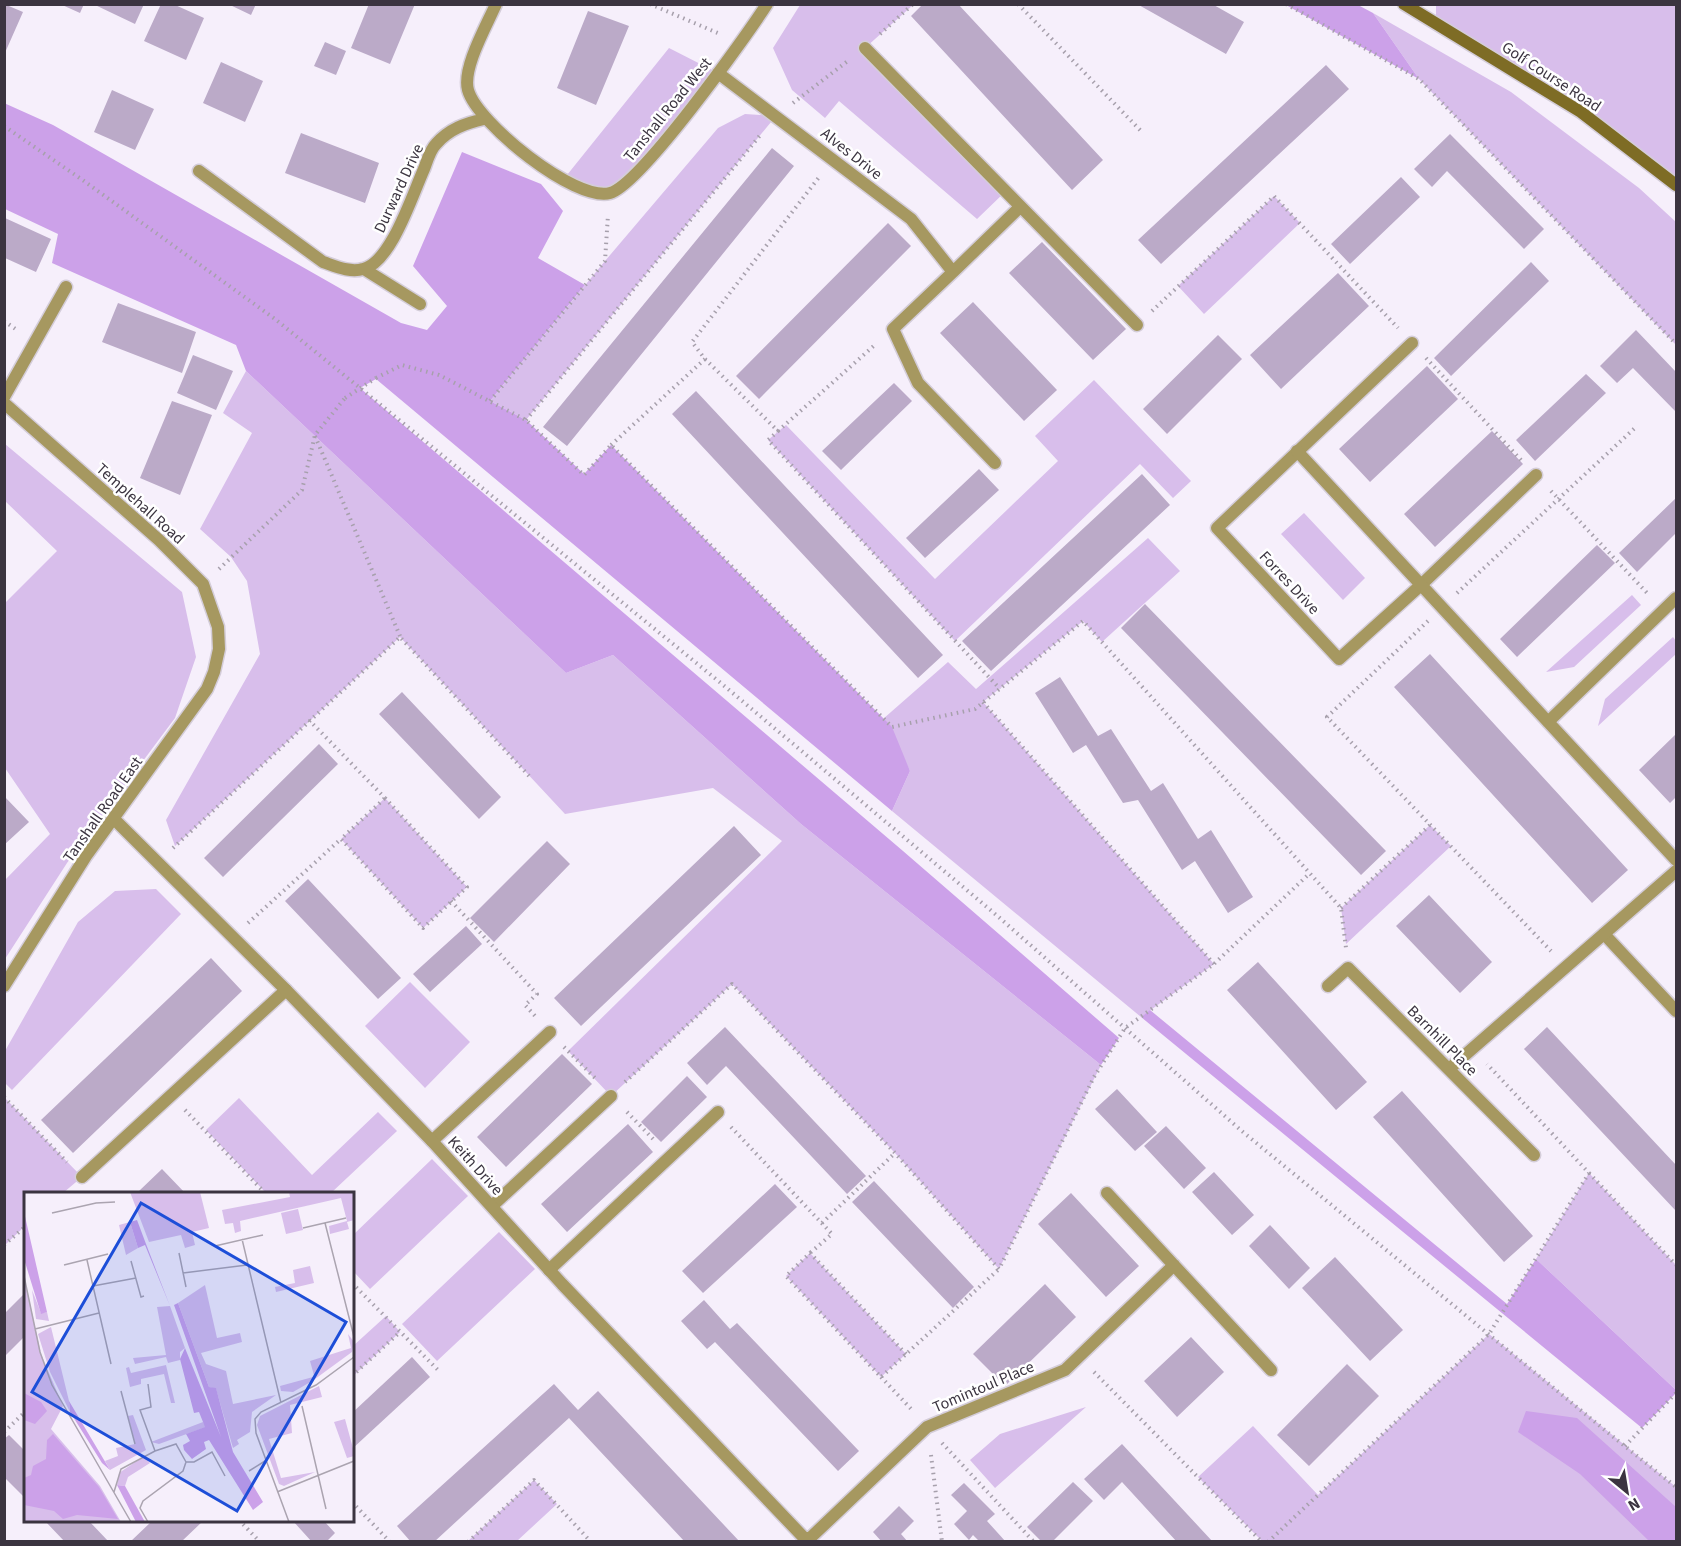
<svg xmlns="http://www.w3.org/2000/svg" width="1681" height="1546" font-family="'Source Sans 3',sans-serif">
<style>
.green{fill:#d8beeb}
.forest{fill:#cca1e9}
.building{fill:#bbaac8}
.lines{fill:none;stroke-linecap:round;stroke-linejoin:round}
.lane-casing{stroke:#d4cdd9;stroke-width:15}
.street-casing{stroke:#d4cdd9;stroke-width:15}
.secondary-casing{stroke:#d4cdd9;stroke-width:15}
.path{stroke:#a7a0ac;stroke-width:4;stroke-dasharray:1.5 4.5;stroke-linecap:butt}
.lane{stroke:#a69860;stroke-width:12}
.street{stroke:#a69860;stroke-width:12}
.secondary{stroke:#7e6c25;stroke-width:12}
.path-bridge{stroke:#a7a0ac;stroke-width:4;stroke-dasharray:1.5 4.5;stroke-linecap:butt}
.labels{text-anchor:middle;stroke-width:5;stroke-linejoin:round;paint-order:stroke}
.street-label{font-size:16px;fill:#3b3440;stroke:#fff}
.inset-road{fill:none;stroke:#aba4b0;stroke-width:1.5}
.view{fill:#1d4ed8;fill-opacity:0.15;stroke:#1d4ed8;stroke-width:3}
.inset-edge{fill:none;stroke:#3b3440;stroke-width:3}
</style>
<rect width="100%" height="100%" fill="#f6effb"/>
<path class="green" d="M800 5H913L865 48 1005 192 977 219 839 101 825 118 792 90 773 48Z
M1436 5H1676V185L1581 112 1436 23Z
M1373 13 1511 92 1639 188 1676 222V345L1419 79Z
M669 48 718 73 672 133 610 193 563 180Z
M745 114 776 116 526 420 490 401 605 261 718 128Z
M1274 196 1300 223 1204 314 1178 286Z
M246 371 566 673 613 655 801 824 1101 1065 999 1269 895 1153 732 984 611 1096 568 1051 782 841 713 788 565 814 400 637 175 846 166 820 260 654 247 581 231 557 200 529 252 433 223 413Z
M1094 380 1191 481 1173 498 1140 464 955 641 768 440 786 425 935 579 1058 461 1035 436Z
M5 444 182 592 196 657 175 718 67 863 5 959V880L50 834 5 768V603L57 551 5 501Z
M1304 513 1365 578 1343 600 1281 534Z
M1148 538 1180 571 1102 642 1083 621 983 702 1214 964 1141 1017 892 811 910 771 883 719 948 662 976 689Z
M1632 595 1641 605 1574 667 1546 672Z
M1673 637 1676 641V654L1598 726 1605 699Z
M385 798 467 887 423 928 341 839Z
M1430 825 1451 846 1346 944 1341 908Z
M156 889 181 914 12 1090 5 1083V1051L78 922 115 891Z
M410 982 470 1042 425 1088 365 1026Z
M4 1097 82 1177 63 1193 26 1194 25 1226 5 1245Z
M239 1098 312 1175 378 1112 397 1131 331 1193H266L206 1130Z
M432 1159 468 1196 370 1289 353 1271V1235Z
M1589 1173 1676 1265V1390L1536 1259Z
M499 1232 535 1269 437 1361 402 1324Z
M810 1253 906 1354 881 1377 786 1276Z
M386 1316 400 1332 353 1376V1346Z
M1489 1334 1676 1487V1541H1262L1198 1477 1253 1426 1318 1495Z
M1086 1407 995 1488 970 1460 1000 1434Z
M534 1480 557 1504 517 1541H468Z"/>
<path class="forest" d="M1286 5H1358L1373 13 1419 79Z
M4 103 53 125 401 323 427 330 447 306 413 266 462 152 541 184 563 211 538 258 585 285 490 401 526 420 584 474 611 445 892 727 910 771 892 811 376 379 360 388 903 851 1119 1038 1101 1065 801 824 613 655 566 673 246 371 236 345 52 263 58 234 5 209Z
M1150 1010 1507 1304 1536 1259 1676 1390V1393L1642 1428 1141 1017Z
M1526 1411 1577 1418 1676 1507V1541L1648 1540 1580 1474 1518 1432Z"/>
<path class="building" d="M4 4 23 12 4 55Z
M60 4H84L80 13Z
M93 4H144L135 24Z
M161 4H173L204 18 186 60 144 41Z
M228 4H256L251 15Z
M369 4H415L390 64 351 48Z
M923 4H958L1103 160 1072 190 911 16Z
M1137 4H1212L1244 22 1226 54Z
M588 11 629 26 596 105 557 88Z
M325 42 346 51 336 75 314 66Z
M221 62 263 81 245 122 203 103Z
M1326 65 1349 89 1161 264 1138 240Z
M112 90 154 109 135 150 94 132Z
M301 133 379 163 365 203 285 173Z
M1450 134 1544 229 1524 249 1447 171 1432 187 1414 169Z
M772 148 794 166 567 446 543 427Z
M1401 177 1420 197 1350 264 1331 244Z
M5 218 51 239 36 272 5 258Z
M888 223 911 246 759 399 736 376Z
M1042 242 1126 329 1093 360 1009 273Z
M1531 262 1549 281 1451 376 1434 358Z
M1338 273 1369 306 1281 389 1250 355Z
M973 302 1057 390 1024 421 940 333Z
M118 303 196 332 182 373 102 342Z
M1636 330 1676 372V412L1633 368 1617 383 1600 366Z
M1218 335 1242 359 1167 434 1143 409Z
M193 355 233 371 216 410 177 393Z
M1427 366 1458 399 1370 482 1339 449Z
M1586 374 1606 393 1535 461 1516 440Z
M894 383 912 401 841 470 822 451Z
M696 391 943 655 918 678 672 414Z
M172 401 212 415 180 495 140 478Z
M1492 431 1523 464 1435 547 1404 514Z
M979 469 999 490 925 558 906 538Z
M1142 474 1170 505 991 671 962 641Z
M1676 498V533L1637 572 1619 553Z
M1597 545 1615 563 1517 657 1500 639Z
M1145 604 1386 851 1361 875 1121 628Z
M1430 654 1628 870 1592 903 1394 687Z
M1060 677 1098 736 1111 729 1151 791 1163 783 1198 839 1211 830 1253 897 1228 913 1195 861 1182 870 1138 800 1123 803 1086 745 1073 753 1035 693Z
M402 692 501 797 479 819 379 714Z
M1676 734V797L1670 803 1639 770Z
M319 744 338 764 223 877 204 858Z
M4 796 29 822 4 845Z
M734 826 761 855 581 1026 554 998Z
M547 841 570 864 494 942 470 918Z
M308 879 401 978 378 999 285 901Z
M1429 895 1492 962 1460 993 1396 926Z
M466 926 482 944 430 992 413 974Z
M211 958 242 991 73 1153 41 1120Z
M1258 962 1367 1082 1336 1110 1227 990Z
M725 1027 866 1176 847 1194 726 1066 707 1085 687 1063Z
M1547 1027 1676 1165V1211L1524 1049Z
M562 1054 592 1084 506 1167 477 1137Z
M687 1076 707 1097 661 1142 641 1122Z
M1117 1089 1157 1132 1135 1151 1095 1109Z
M1402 1091 1533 1236 1504 1262 1373 1117Z
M628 1124 653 1152 567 1232 541 1204Z
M1166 1126 1206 1168 1184 1189 1144 1146Z
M162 1169 186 1194H142L139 1191Z
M1214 1172 1254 1215 1232 1235 1192 1192Z
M874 1181 974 1287 953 1308 852 1202Z
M775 1184 797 1207 703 1293 682 1271Z
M1071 1193 1139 1266 1106 1297 1038 1224Z
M1270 1225 1310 1268 1289 1289 1249 1246Z
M1335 1257 1403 1330 1370 1361 1302 1288Z
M1045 1284 1076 1317 1005 1386 973 1354Z
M26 1292V1335L4 1357V1314Z
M704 1300 730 1329 737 1323 859 1451 838 1471 715 1342 707 1349 681 1321Z
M1191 1337 1224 1372 1177 1417 1144 1381Z
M412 1357 430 1377 352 1449V1413Z
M1347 1364 1379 1396 1309 1466 1277 1435Z
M554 1384 578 1410 598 1391 740 1542H685L569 1418 434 1542H411L397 1526Z
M9 1435 26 1452V1499L4 1477V1439Z
M1122 1444 1213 1542H1177L1122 1482 1104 1500 1084 1479Z
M1073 1482 1093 1501 1052 1542H1042L1027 1527Z
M964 1483 995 1514 987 1521 1006 1542H980L973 1535 969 1540 954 1524 967 1511 951 1495Z
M899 1506 914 1521 901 1534 908 1542H882L873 1532Z
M45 1521H89L109 1542H65Z
M152 1521H203L181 1542H130Z
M293 1521H324L335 1533 326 1542H312Z"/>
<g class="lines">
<defs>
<path id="lane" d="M1412 343 1217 528 1339 659 1421 585 1536 475
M1604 934 1676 1011
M432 1141 550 1032
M82 1177 286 990
M492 1206 611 1096
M549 1270 718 1112"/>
<path id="street" d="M496 4C487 25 462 68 468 90 477 123 575 202 610 193 640 185 746 37 767 4
M865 48 1137 325
M718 73 911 219 953 272 893 329 918 383 995 463
M199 171 323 262C335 266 350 273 363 269 391 263 413 193 424 169 427 161 430 150 436 144 449 129 466 123 484 119
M364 269 420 304
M953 272 1020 207
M4 397 66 287
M4 403 159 540 203 584 218 627 219 649 214 672 207 689 86 856 4 986
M1297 451 1676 860
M1548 722 1676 598
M113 818 286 990 432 1141 562 1284 808 1542
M1328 986 1348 968 1534 1155
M1449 1069 1676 871
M1107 1193 1271 1370
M807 1541 927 1427 1065 1370 1174 1265"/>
<path id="secondary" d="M1404 4 1581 112 1676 185"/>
</defs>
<use href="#lane" class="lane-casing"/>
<use href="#street" class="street-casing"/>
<use href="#secondary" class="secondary-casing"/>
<path class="path" d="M650 4 720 34
M1018 4 1141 131
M1286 4 1419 79 1676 344
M880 34 913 4
M793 103 849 60
M4 126 84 181 275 319 360 388 722 684 994 913 1243 1132 1606 1431 1676 1487
M1152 311 1274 196 1398 328
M4 321 17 330
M1426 358 1521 460
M705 359 778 431 768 440 1000 689
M376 378 402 365 439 375 526 420 584 475 611 445 892 727 975 709 1083 621 1341 908 1346 948
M490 401 605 261 608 215
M526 420 762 133
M778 431 876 344
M315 436 400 636
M611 445 705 359 692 342 820 176
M1551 491 1649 595
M219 569 302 490 315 435 345 398
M1457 593 1637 426
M1428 621 1327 717 1551 951
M983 702 1214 964
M309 720 385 798
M385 798 467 887 423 928 341 839Z
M173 848 400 637 531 778
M451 901 537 994 525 1005 536 1017
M1341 908 1430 825
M248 923 341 839
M564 1047 597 1080
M625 1082 732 984 895 1153 999 1269 1094 1077 1125 1028 1214 964 1310 873
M4 1097 67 1162
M185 1110 266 1194
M627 1112 655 1141
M731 1127 832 1234 810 1253
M1589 1173 1676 1265
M822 1223 895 1153
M4 1245 26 1226
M352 1283 439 1371
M906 1354 810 1253 786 1276 881 1377 999 1269
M1094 1372 1262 1542
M352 1376 400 1332
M881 1377 913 1411
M4 1432 26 1411
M942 1443 1034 1542
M1625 1446 1676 1393
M931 1455 942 1542
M352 1502 390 1542
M239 1520 260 1542
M468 1542 534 1480 591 1542
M1268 1542 1489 1334 1589 1173 1487 1064"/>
<use href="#lane" class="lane"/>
<use href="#street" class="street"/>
<use href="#secondary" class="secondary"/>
<path class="path-bridge" d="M345 398 376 378"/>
</g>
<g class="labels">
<g class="street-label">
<text transform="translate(1552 76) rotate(33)" y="6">Golf Course Road</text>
<text transform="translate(667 109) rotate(-51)" y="6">Tanshall Road West</text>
<text transform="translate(852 153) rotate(38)" y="6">Alves Drive</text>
<text transform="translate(398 188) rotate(-65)" y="6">Durward Drive</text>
<text transform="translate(141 503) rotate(42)" y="6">Templehall Road</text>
<text transform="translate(1290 582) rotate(47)" y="6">Forres Drive</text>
<text transform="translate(102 809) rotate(-55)" y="6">Tanshall Road East</text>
<text transform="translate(1443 1040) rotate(45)" y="6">Barnhill Place</text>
<text transform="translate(476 1165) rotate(48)" y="6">Keith Drive</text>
<text transform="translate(983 1386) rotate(-23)" y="6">Tomintoul Place</text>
</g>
</g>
<g transform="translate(24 1192)">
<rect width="330" height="330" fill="#f6effb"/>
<path d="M106 0H176L185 36 168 40 171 53 161 56 157 43 125 50ZM265 0H330V28L323 30 325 37 306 42 305 34 323 29 317 6 216 29 217 39 211 41 209 31 201 32 198 18 266 5ZM274 17 279 38 262 42 257 21ZM106 30 114 56 102 63 95 33ZM286 74 290 91 252 100 251 95 271 91 269 78ZM0 84 17 162 39 214 27 237 76 294 97 330H0ZM181 93 193 146 216 141 218 150 177 161 182 172 202 179 209 212 252 203 228 220 226 240 213 248 215 252 209 256 192 197 185 195 154 111ZM8 98 17 121 23 120 25 129 12 127ZM146 114 161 156 156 160V168L144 171 142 165 111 172 109 166 142 163 133 115ZM27 135 45 209 46 220 26 180 14 142ZM324 142 330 150 328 160 291 187 286 169 327 156ZM142 173 151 211H147L140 182 117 187V192L106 195 102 176 105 175 107 181ZM289 185 290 188 269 200 257 199 256 194ZM295 194 298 205 266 213 268 241 245 247 257 286 291 280 260 294 255 292 233 233 236 224ZM109 223 122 258 86 278 81 269 94 264 92 256 111 252 104 224ZM321 227 330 260V264L323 266 310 230ZM179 230 182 235 135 252 127 250ZM120 264 126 271 104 285 101 294 93 293 95 281Z" fill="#d8beeb"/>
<path d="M0 20 23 120 17 122 0 67ZM113 28 122 52 146 114 121 53 114 56 106 30ZM154 111 185 195 192 196 209 260 239 310 229 318 185 248 180 250 182 257 168 267 160 258 159 253 166 249 162 242 181 235 175 220 170 221 156 167 161 156 197 245 150 113ZM0 201 17 210 23 219 11 232 0 228ZM45 209 86 278 78 271 46 220ZM29 242 75 295 94 327 53 323 39 327 30 319 0 313V286L7 283 9 274 22 267 23 248ZM93 293 101 294 121 330H112Z" fill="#cca1e9"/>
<path class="inset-road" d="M28 21 72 11 91 10M301 31 330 145M279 36 322 26M218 47 257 211M191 54 239 43M155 61 162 95M63 68 87 172M107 69 117 105 120 104M40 73 84 62M159 81 223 73M0 84 16 160 28 193 107 330M69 94 112 86M11 137 75 121M124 192 127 215 116 218 131 259M97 199 111 252M278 214 302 317M162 270H170L188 260 201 284M225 279 241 269M90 300 97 277 131 259 152 252 162 270M253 300 330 269M124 330 116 316 119 309 159 279 162 270M265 330 232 241 231 227 237 220 292 193 330 165"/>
<path class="view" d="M117 11 322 130 213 319 8 200Z"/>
<rect width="330" height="330" class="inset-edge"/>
</g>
<rect width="1681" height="1546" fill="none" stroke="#3b3440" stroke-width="12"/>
<g transform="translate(1627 1492) rotate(150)" stroke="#ffffff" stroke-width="4.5" paint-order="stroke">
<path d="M0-4.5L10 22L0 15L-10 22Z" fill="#3b3440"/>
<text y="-9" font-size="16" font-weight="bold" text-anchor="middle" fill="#3b3440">N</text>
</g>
</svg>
